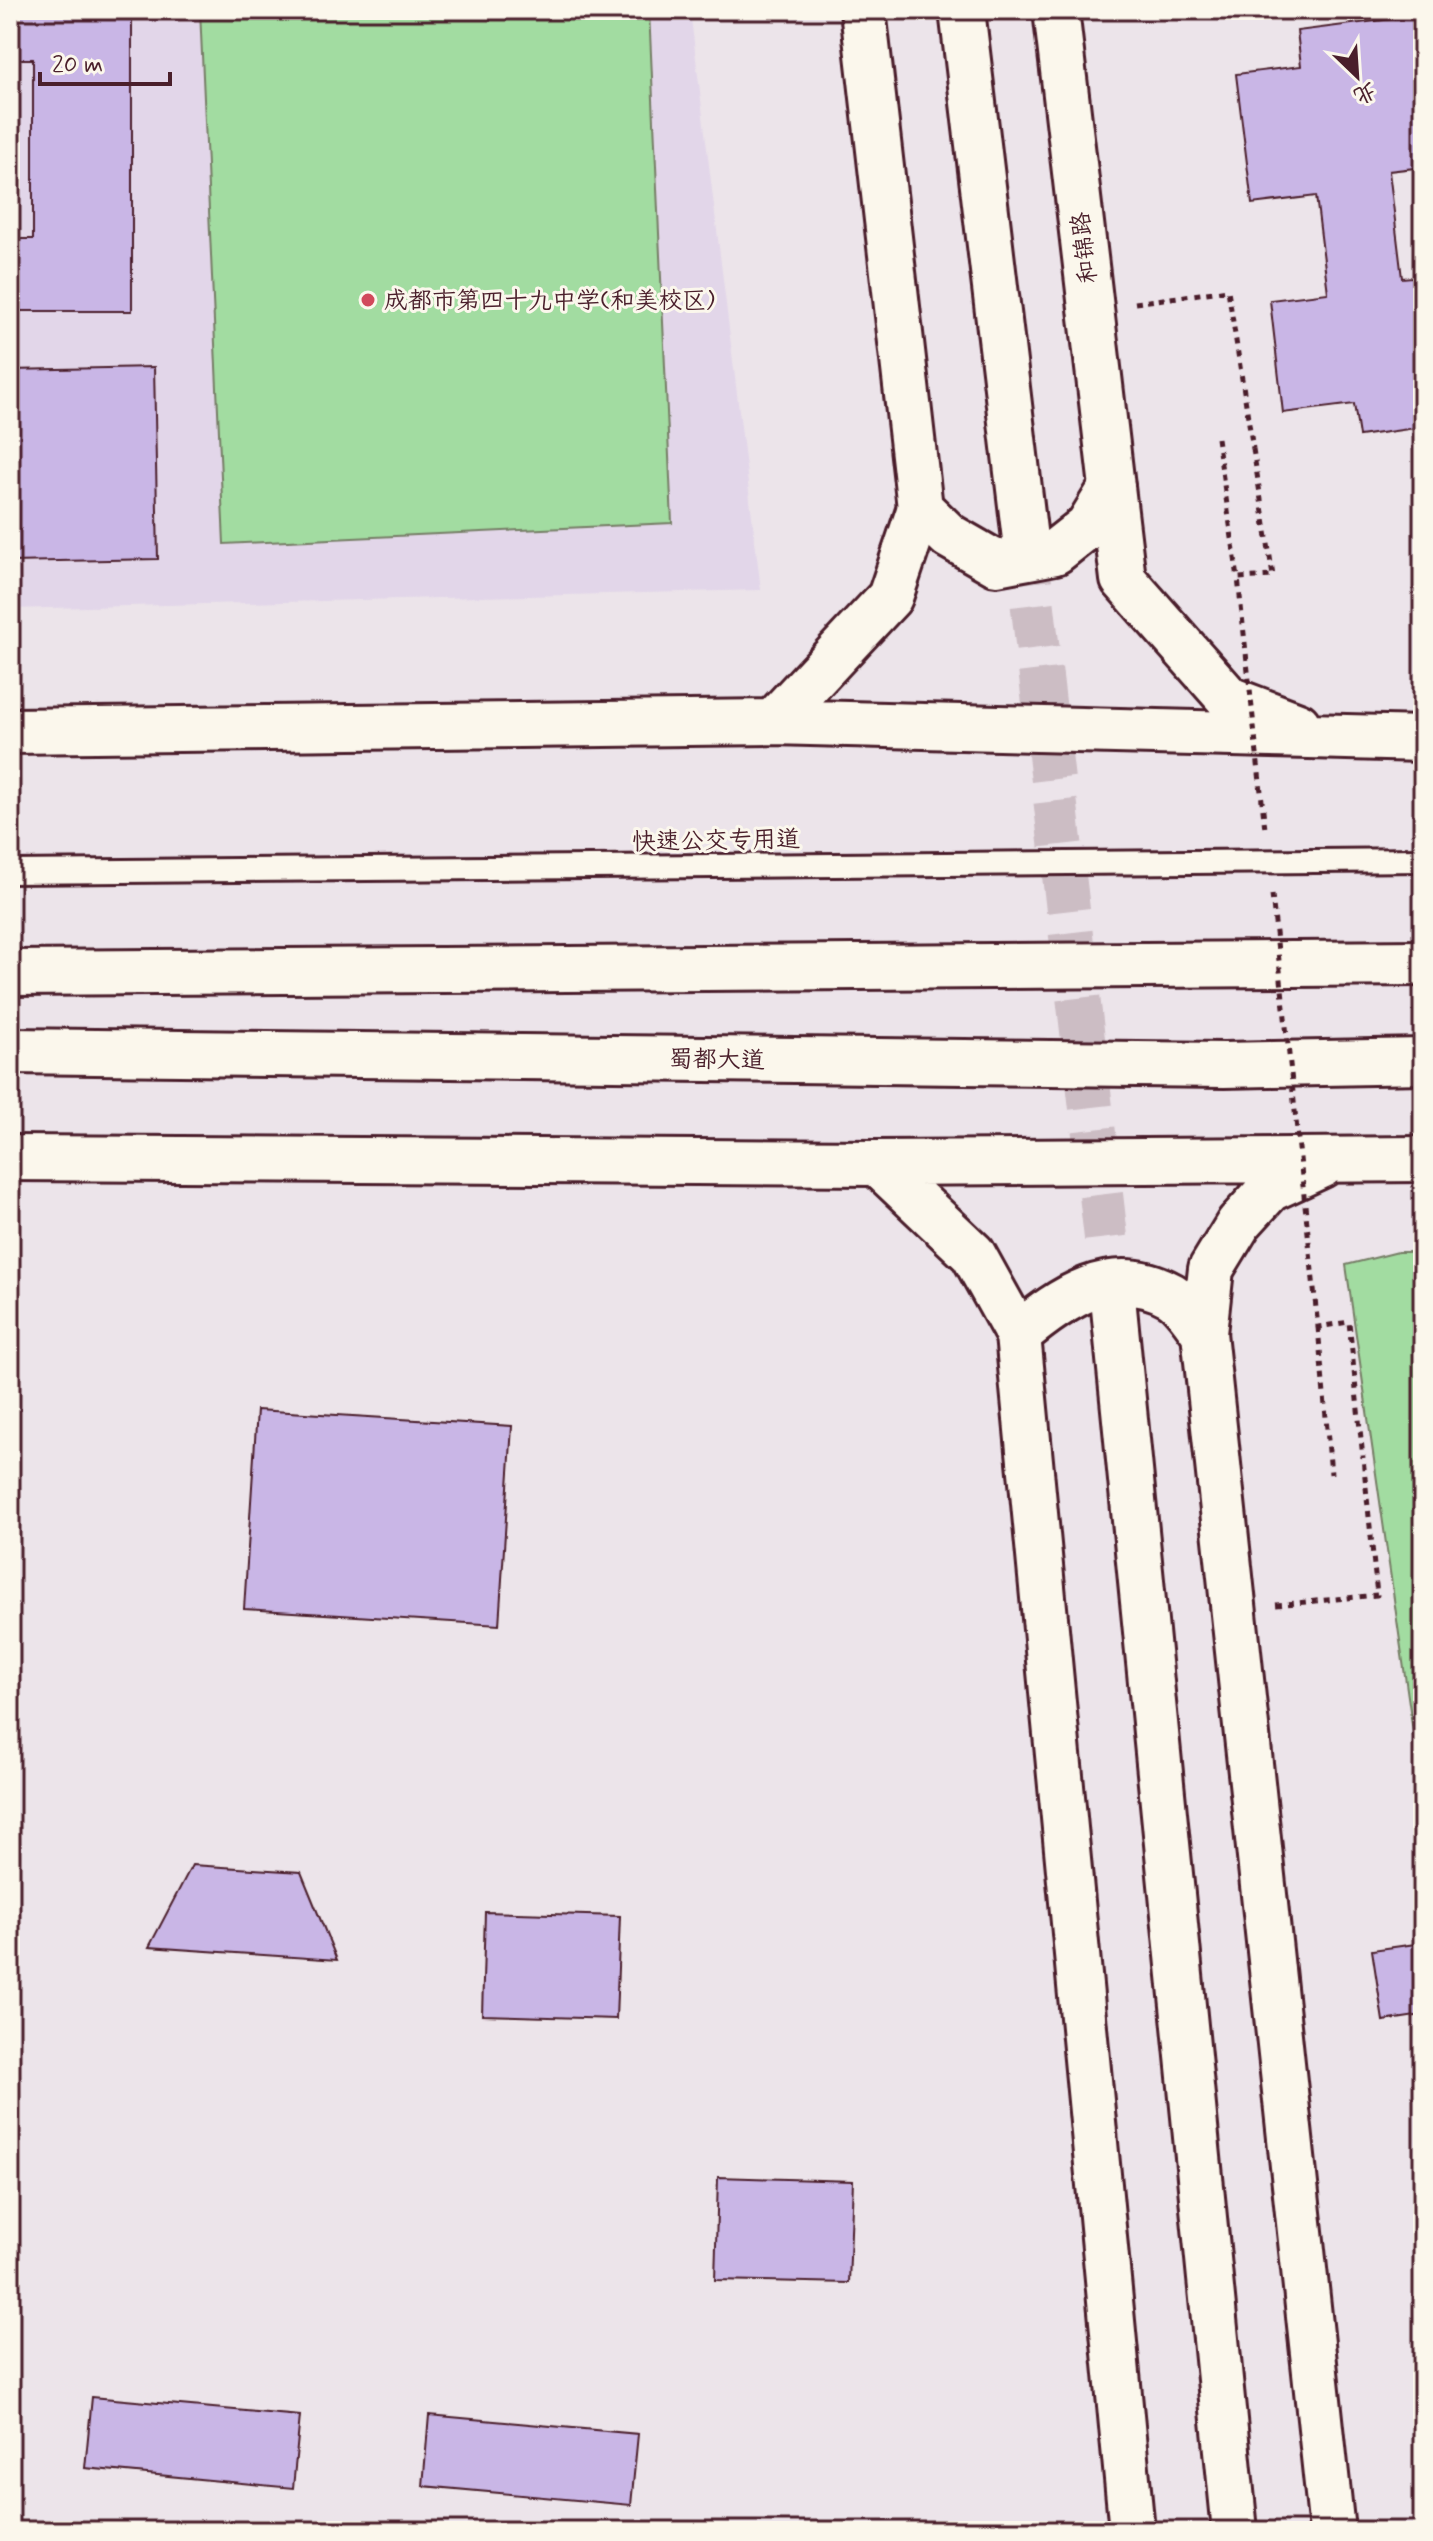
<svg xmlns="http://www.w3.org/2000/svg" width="1433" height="2541" font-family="Mynerve,'LXGW WenKai TC',sans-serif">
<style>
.built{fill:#e2d6e9}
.green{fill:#a2dca1;stroke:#767e66;stroke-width:2}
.building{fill:#c9b6e6;stroke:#4a1f2b;stroke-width:2}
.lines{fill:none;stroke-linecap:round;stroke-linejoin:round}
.tertiary-tunnel{stroke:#ccbdc4;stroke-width:44;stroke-dasharray:44 22;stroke-linecap:butt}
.tertiary-casing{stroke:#4a1f2b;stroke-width:50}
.secondary-casing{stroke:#4a1f2b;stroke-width:50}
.trunk-casing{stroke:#4a1f2b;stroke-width:50}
.path{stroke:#4a1f2b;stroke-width:5;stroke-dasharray:6 6;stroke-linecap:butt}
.tertiary{stroke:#fbf7ec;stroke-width:44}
.secondary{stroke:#fbf7ec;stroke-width:44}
.trunk{stroke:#fbf7ec;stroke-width:44}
.service-bridge-casing{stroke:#4a1f2b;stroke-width:28;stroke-linecap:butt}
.path-bridge{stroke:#4a1f2b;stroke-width:5;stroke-dasharray:6 6;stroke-linecap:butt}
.service-bridge{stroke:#fbf7ec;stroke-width:22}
.poi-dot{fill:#d1495b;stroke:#fbf7ec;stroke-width:3}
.labels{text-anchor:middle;stroke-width:6;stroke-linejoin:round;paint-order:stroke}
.street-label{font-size:24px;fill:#4a1f2b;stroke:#fbf7ec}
.poi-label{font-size:24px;fill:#4a1f2b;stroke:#fbf7ec;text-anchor:start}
</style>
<rect width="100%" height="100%" fill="#ece4ea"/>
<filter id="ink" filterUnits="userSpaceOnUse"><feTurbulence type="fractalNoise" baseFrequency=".0125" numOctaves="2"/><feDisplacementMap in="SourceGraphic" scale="16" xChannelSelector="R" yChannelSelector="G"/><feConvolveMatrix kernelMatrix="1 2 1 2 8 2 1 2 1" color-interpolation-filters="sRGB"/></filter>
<g filter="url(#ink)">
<path class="built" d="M10 10H690L761 590 10 609Z"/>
<path class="green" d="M200 10H649L672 523 224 544Z
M1398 1252H1423V1801L1346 1265Z"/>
<path class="building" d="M10 10H132V311H10V239H33V59H10Z
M1423 15V167L1389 171 1402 278 1423 276V427L1359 436 1354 404 1283 413 1270 300 1328 293 1316 196 1252 204 1236 74 1301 66 1297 31Z
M154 367 158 559 10 562V370Z
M257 1410 512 1426 499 1625 244 1609Z
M192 1865 301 1872 337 1960 149 1947Z
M485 1912 620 1916 616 2019 482 2015Z
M1423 1943V2015L1383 2021 1372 1950Z
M718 2177 853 2181 849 2283 715 2280Z
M92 2397 300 2416 293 2488 85 2468Z
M429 2415 638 2434 631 2505 423 2486Z"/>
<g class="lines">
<path class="tertiary-tunnel" d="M1025 539 1113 1298"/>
<defs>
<path id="tertiary" d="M863 10 920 508 949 536 996 563 1055 552 1088 526 1112 487 1056 10
M962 10 1025 539
M1113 1298 1235 2531
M1132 2531 1018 1335C1062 1298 1112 1262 1171 1295 1184 1303 1195 1321 1204 1333L1332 2531"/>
<path id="secondary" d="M1112 487 1123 579 1229 699 1298 725
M773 722 890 597 920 508
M10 731 773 722 1423 739
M10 1158 877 1163 1423 1159
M877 1163 973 1254 1018 1335
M1204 1333 1211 1269 1239 1223 1270 1189 1322 1165"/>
<path id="trunk" d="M10 973 1423 963
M10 1051 1224 1065 1423 1061"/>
</defs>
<use href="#tertiary" class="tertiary-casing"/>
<use href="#secondary" class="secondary-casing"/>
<use href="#trunk" class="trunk-casing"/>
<path class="path" d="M1135 303 1228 290 1253 449
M1217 438 1238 578
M1318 1327 1331 1474
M1276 1605 1377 1595 1363 1458"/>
<use href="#tertiary" class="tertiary"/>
<use href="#secondary" class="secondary"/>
<use href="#trunk" class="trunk"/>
<defs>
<path id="service-bridge" d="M10 872 1423 860"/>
</defs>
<use href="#service-bridge" class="service-bridge-casing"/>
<path class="path-bridge" d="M1253 449 1273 576 1238 578 1265 829
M1272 895 1318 1327 1349 1322 1363 1458"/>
<use href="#service-bridge" class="service-bridge"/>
</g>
</g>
<circle class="poi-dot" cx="368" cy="300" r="8"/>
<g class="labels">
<g class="street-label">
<text transform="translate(1084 248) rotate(-97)" y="8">和锦路</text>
<text transform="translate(716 840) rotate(-1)" y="8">快速公交专用道</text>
<text transform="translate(717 1059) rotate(1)" y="8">蜀都大道</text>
</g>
<g class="poi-label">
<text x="384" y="308">成都市第四十九中学(和美校区)</text>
</g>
</g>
<rect width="1433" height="2541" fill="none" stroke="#fbf7ec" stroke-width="40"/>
<rect x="20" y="20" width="1393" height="2501" fill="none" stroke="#4a1f2b" stroke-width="3" filter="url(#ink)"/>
<g transform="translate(1357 76) rotate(155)" stroke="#fbf7ec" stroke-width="6" paint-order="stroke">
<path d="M0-6L14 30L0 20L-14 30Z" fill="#4a1f2b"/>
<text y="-12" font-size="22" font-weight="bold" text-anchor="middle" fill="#4a1f2b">北</text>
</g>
<path d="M40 72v12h130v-12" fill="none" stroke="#4a1f2b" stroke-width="4"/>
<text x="52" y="72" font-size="24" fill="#4a1f2b" stroke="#fbf7ec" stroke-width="6" paint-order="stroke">20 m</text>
</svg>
